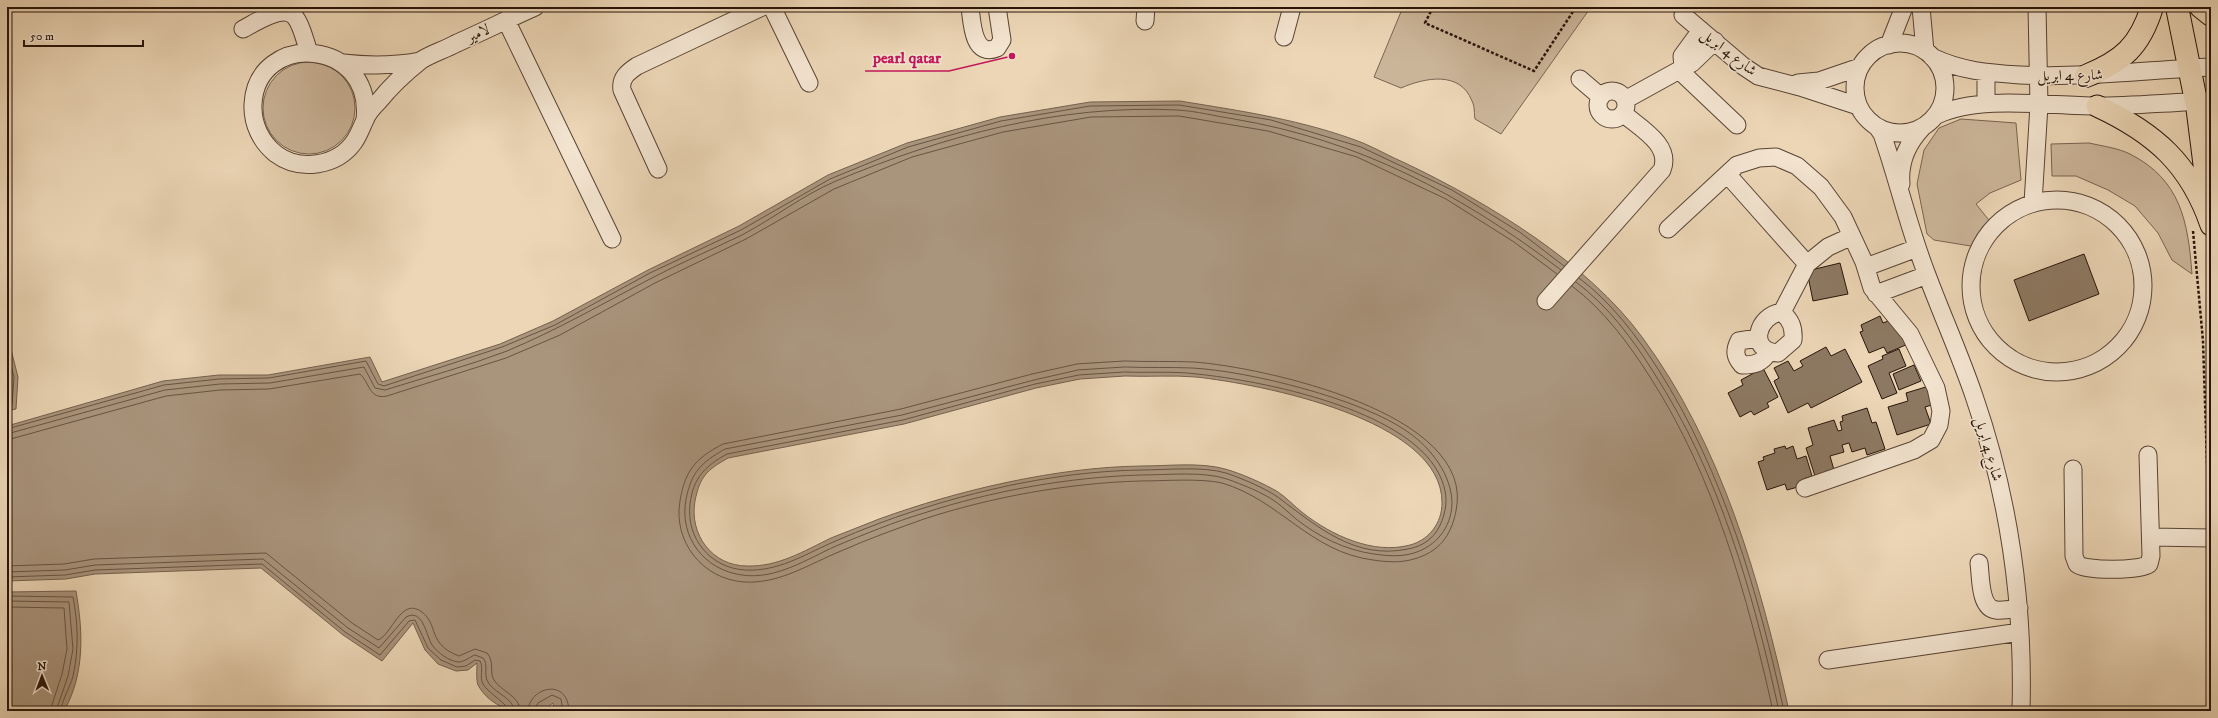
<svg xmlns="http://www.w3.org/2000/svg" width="2218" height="718" font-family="'IM FELL DW Pica',Amiri,serif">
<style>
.green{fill:#cbb599;stroke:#796452}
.water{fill:#a9947c;stroke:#75614e;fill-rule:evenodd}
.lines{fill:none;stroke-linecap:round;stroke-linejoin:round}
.shore{stroke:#685443;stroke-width:1}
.building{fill:#8d7963;stroke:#27140a}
.minor-casing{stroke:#584435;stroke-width:19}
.major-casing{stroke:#27140a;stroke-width:23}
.highway-casing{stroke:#27140a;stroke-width:24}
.path{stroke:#27140a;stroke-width:2.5;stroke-dasharray:3 2;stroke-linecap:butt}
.minor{stroke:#f3e4d0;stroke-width:17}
.major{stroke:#ecd6b6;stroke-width:21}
.highway{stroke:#ecd6b6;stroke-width:22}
.labels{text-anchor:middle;stroke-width:3;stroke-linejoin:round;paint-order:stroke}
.street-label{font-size:15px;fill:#27140a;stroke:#f3e4d0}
.leader{fill:none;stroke:#c2185b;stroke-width:1.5}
.callout-dot{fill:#c2185b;stroke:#f3e4d0;stroke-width:1.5}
.callout-label{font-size:16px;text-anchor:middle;font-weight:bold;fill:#c2185b;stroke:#f3e4d0;stroke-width:3;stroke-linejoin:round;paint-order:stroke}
</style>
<rect width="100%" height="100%" fill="#ecd6b6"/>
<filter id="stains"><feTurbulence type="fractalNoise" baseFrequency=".005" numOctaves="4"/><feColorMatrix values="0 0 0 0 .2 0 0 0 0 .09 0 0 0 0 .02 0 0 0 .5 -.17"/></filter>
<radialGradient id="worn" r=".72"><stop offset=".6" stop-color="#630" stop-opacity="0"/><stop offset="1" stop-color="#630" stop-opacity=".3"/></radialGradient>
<path class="green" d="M1403 7H1591L1501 134 1475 119C1474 114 1475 106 1472 101 1460 70 1424 78 1401 88L1374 77Z
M263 108a46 46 0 1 1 92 0a46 46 0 1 1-92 0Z
M1961 119 2016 123 2021 180 1990 193 1976 204 1992 224 1977 247 1934 240 1927 234 1917 184 1924 150 1939 128Z
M2089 143C2102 146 2118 148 2130 154 2181 180 2188 222 2192 274L2172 260 2158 233 2135 206 2108 190 2076 176H2052L2051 144Z"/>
<path class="water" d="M1180 101C1241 111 1304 120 1363 143 1377 149 1391 157 1405 163 1487 202 1588 263 1642 337 1722 445 1760 581 1789 711H554L553 703C549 706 544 710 540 711 516 715 490 707 478 685 476 680 477 669 477 663L468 670 456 671 438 664 425 650 413 623 382 661 343 635 261 568 95 574 66 579 7 581V426L163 381 219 375H268L370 357 382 382 500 344 553 321 648 270 739 226 828 175 907 143 1000 117 1090 102ZM1125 376C1148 377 1173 375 1196 377 1260 384 1443 419 1442 503 1442 523 1429 540 1410 545 1373 555 1331 535 1303 513 1294 506 1287 498 1278 492 1265 484 1240 473 1225 469 1200 462 1168 466 1142 466 1057 467 959 490 879 519 863 525 847 532 831 538 804 551 778 567 747 566 712 566 689 534 695 501 700 476 707 470 728 458L904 424 1036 388 1080 379Z
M7 334 18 377 16 409 7 411Z
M76 591C83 631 85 674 64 711H7V592Z"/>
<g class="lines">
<path class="shore" d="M1579 278C1611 302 1636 335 1658 369 1724 473 1758 592 1784 711
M1576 282C1608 306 1633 339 1654 373 1720 475 1753 593 1779 711
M1572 286C1604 310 1629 344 1650 377 1715 478 1747 595 1773 711
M7 350 14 377 12 405 7 407
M1125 361C1148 362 1171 361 1194 362 1262 367 1477 413 1456 511 1451 536 1439 552 1414 559 1401 563 1386 562 1373 560 1310 552 1280 500 1222 483 1201 478 1162 481 1140 481 1069 483 991 497 924 519 896 529 868 539 841 551 809 564 780 584 744 582 702 579 673 541 680 501 685 470 696 458 723 444L901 409 1032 374 1077 364Z
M1125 367C1147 368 1170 367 1192 368 1249 371 1362 399 1408 432 1431 448 1452 475 1452 504 1451 528 1436 546 1414 553 1401 557 1387 556 1374 554 1345 550 1319 537 1296 519 1289 513 1283 507 1276 502 1262 492 1243 485 1227 479 1204 471 1165 475 1141 475 1070 477 991 491 924 513 894 522 865 534 836 546 807 559 776 580 742 575 704 570 679 537 686 499 692 471 701 463 725 449L902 415 1034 380 1078 370Z
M1125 372C1149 373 1173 371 1197 374 1264 381 1404 409 1438 472 1444 483 1448 497 1445 510 1441 530 1430 545 1408 549 1355 560 1318 527 1279 498 1267 489 1241 478 1226 473 1203 466 1166 470 1142 470 1055 471 961 493 880 523 864 529 847 536 831 543 804 555 777 572 745 570 710 568 686 538 690 504 693 478 705 466 727 454L903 420 1035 384 1079 375Z
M7 429 164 385 219 379 269 378 366 361 378 384 384 386 502 347 555 325 650 273 741 230 830 179 908 147 1001 121 1090 106 1179 105 1271 120 1361 147 1452 190 1521 233 1564 266
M7 434 165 390 220 384 270 383 364 367 375 388 385 390C426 377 468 366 507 351 557 330 602 304 650 279 680 263 711 250 742 235 774 218 803 195 836 181 943 136 1060 104 1177 110 1196 111 1215 116 1234 119 1359 140 1461 194 1561 270
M7 440 166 396 220 390 269 389 360 374C370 383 369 400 387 396L506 358 560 335 655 283 746 239 834 189 912 157 1003 132 1091 117 1179 116 1268 131 1357 157 1446 199 1514 242 1557 274
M7 566 64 564 94 559 266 553 352 623 378 640C392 635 401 596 422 612 439 625 427 644 459 656L475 649 487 653C495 662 489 673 494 680 502 692 520 696 520 711
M7 572 65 570 95 565 263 559 348 628 379 648 406 617C423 608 426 635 432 645 438 653 449 661 458 662 465 662 469 657 475 655L483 658C489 665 483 674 488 682 494 693 514 698 514 711
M7 577 65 575 95 570 262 564 345 632 380 655 409 621 415 620 428 648 441 660 457 667 466 666 475 660 480 661C484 668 479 677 483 684 488 693 508 704 509 711
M7 596 73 597C78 623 79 649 73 676 70 688 62 699 61 711
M7 601 69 602 73 649 68 676 56 711
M7 607 64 608 67 649 62 674 50 711
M528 711C529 687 568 677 569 711
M534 711 538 703 552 695 561 699 563 711"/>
</g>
<path class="building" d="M2084 254 2099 294 2029 321 2014 280Z
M1840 263 1848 294 1813 301 1807 271Z
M1880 316 1883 323 1896 318 1908 344 1887 353 1884 347 1869 353 1860 332 1863 331 1861 325Z
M1826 347 1831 356 1845 349 1862 382 1811 408 1808 403 1788 413 1774 381 1779 378 1774 368 1788 361 1794 371 1803 366 1800 361Z
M1899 349 1906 366 1889 373 1897 393 1882 399 1868 366 1883 359 1882 356Z
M1914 365 1921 381 1899 390 1893 374Z
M1763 368 1778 397 1767 403 1769 407 1754 415 1751 411 1740 417 1728 393 1743 385 1741 380Z
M1929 386 1935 404 1925 407 1931 424 1897 435 1888 407 1908 401 1906 393Z
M1867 408 1872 423 1876 422 1885 449 1867 455 1865 448 1852 452 1849 443 1842 445 1844 452 1830 456 1834 470 1815 476 1806 448 1813 445 1808 428 1834 420 1838 431 1842 430 1840 422 1843 421 1842 416Z
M1785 446 1786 449 1793 446 1797 459 1806 456 1812 476 1803 479 1805 485 1787 490 1785 484 1767 490 1758 462 1764 460 1763 457 1775 453 1774 449Z"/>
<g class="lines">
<defs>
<path id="minor" d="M772 7 809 83
M970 7C972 23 973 58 997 48L1002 40 997 7
M1921 7 1925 51
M1683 15 1743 66 1758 76 1800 87 1858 106
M506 20 612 239
M1145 21 1146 7
M243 29C255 23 284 3 295 17 302 25 305 42 309 52
M1284 37 1292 7
M1855 88a45 45 0 1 1 90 0a45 45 0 1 1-90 0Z
M1889 45 1904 7
M1932 57C1961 71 1988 73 2020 75 2084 78 2147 70 2211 67
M343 63C370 66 393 66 420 61
M1683 67 1682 56 1701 30
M1679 70 1737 125
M1580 79 1601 97
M1798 83 1819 81 1860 67
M1598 105a14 14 0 1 1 28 0a14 14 0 1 1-28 0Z
M1625 100 1692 63 1715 41
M1986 103V73
M1937 115C1980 95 2047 106 2096 106 2134 106 2173 102 2211 101
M365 120C374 38 257 30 253 104 252 124 261 142 276 154 300 172 337 166 354 142 359 135 361 128 365 120 367 114 374 106 379 101 391 86 405 73 420 61 430 54 444 50 455 44 482 32 508 19 535 7
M1878 128 1882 134C1898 180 1909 229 1927 275 1942 315 1960 355 1974 396 2009 497 2024 604 2021 711
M658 169 622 90C620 78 628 72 637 66L762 7
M1727 174 1807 264
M1901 184C1899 162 1907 144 1922 128
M1971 286a86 86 0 1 1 172 0a86 86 0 1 1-172 0Z
M2033 203 2039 105 2037 7
M1668 229 1737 165 1759 158 1776 157 1797 166 1821 187 1843 217 1864 262 1872 288 1910 334 1936 388 1941 411 1939 425 1931 440 1914 450 1805 488
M1866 267 1917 248
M1876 294 1927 275
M1546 301 1662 170C1672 145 1640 128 1624 114
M1782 312C1791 321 1794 327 1793 340L1778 353C1747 351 1757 315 1782 312Z
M1782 312 1807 264 1828 247 1852 236
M1758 338 1739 341C1734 351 1735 357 1742 365 1755 365 1762 363 1769 352
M2073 469 2074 556 2077 564C2085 571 2140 571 2149 564L2151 556 2148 455
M2151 537 2211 538
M1979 563C1981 576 1979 608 1996 610 2003 611 2012 609 2019 608
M1828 660 2020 632"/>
<path id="major" d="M2196 101 2209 204
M2097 106C2155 133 2190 164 2211 225"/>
<path id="highway" d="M2177 7 2196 101
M2201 7 2211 15
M2086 76C2123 61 2140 46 2152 7"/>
</defs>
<use href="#minor" class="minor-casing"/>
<use href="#major" class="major-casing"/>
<use href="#highway" class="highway-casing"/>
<path class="path" d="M1433 7 1425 23 1534 71 1576 7
M2193 231 2203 341 2209 523
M2207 711 2209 554"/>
<use href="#minor" class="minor"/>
<use href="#major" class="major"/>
<use href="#highway" class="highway"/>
</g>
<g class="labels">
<g class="street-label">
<text transform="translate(478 33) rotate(-26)" y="5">لامير</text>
<text transform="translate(1729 52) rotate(38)" y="5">شارع 4 ابريل</text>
<text transform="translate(2070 75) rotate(-1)" y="5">شارع 4 ابريل</text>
<text transform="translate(1989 449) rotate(74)" y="5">شارع 4 ابريل</text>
</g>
</g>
<path class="leader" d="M1012 56L949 71H865"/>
<circle class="callout-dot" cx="1012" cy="56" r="4"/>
<g class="callout-label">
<text x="907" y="63">pearl qatar</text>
</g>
<rect width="2218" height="718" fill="none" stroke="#ecd6b6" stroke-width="24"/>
<rect x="8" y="8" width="2202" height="702" fill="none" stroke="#27140a" stroke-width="2"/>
<rect x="12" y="12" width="2194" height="694" fill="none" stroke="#27140a"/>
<g transform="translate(42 676) rotate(359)" stroke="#f3e4d0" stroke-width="3" paint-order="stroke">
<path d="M0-3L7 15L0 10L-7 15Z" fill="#27140a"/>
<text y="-6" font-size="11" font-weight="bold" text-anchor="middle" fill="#27140a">N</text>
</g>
<path d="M24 40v6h119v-6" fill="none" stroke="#27140a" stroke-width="2"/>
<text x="30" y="40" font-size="12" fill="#27140a" stroke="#f3e4d0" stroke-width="3" paint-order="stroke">50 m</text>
<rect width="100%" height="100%" filter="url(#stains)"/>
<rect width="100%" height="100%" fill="url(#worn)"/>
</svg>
